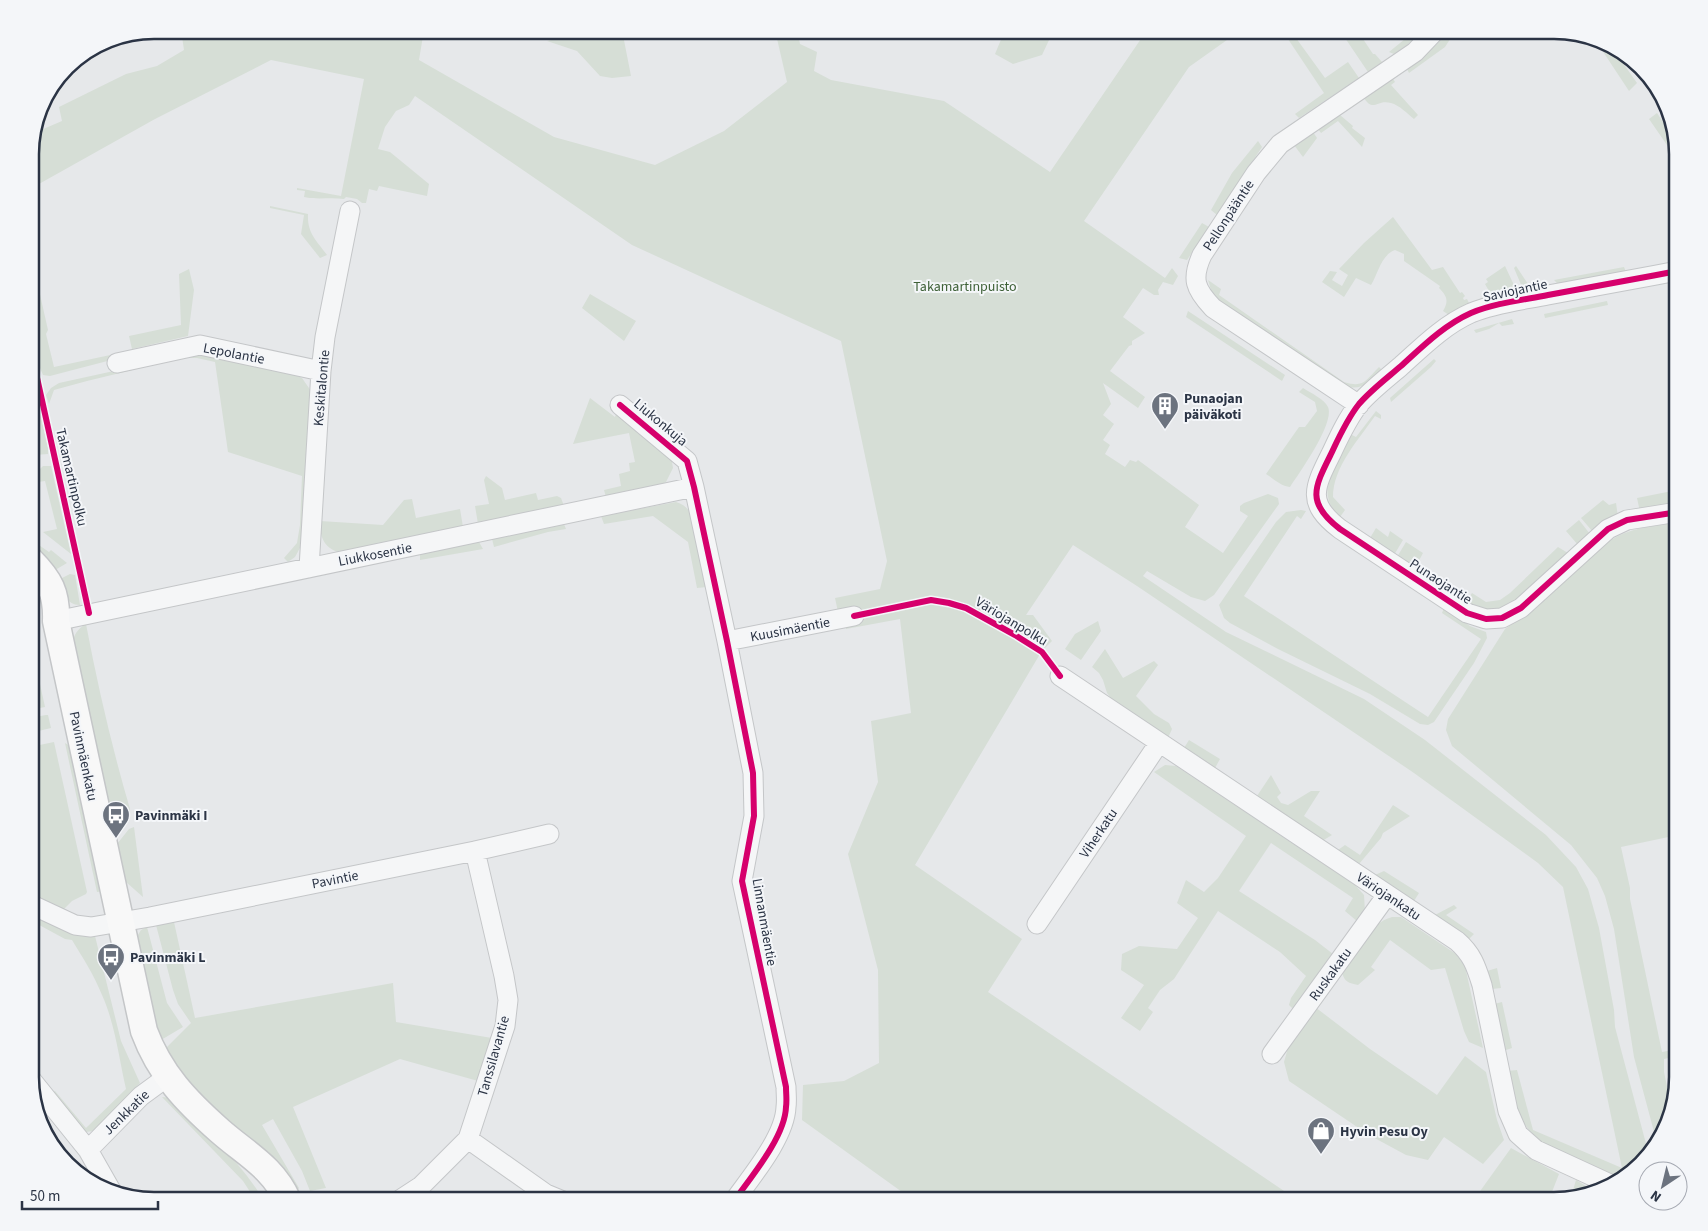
<svg xmlns="http://www.w3.org/2000/svg" width="1708" height="1231" font-family="'Source Sans 3',sans-serif">
<style>
.green{fill:#d6ded6}
.lines{fill:none;stroke-linecap:round;stroke-linejoin:round}
.street-casing{stroke:#c4c6c8;stroke-width:21}
.secondary-casing{stroke:#c4c6c8;stroke-width:29}
.street{stroke:#f5f6f7;stroke-width:19}
.secondary{stroke:#f8f8f8;stroke-width:26}
.cycleway-casing{stroke:#f4f6f9;stroke-width:9}
.cycleway{stroke:#d6006c;stroke-width:6}
.labels{text-anchor:middle;stroke-width:4;stroke-linejoin:round;paint-order:stroke}
.street-label{font-size:14px;fill:#2b3445;stroke:#f4f6f9}
.park-label{font-size:14px;fill:#3f6138;stroke:#f4f6f9}
.poi-label{font-size:14px;font-weight:bold;fill:#2b3445;stroke:#f4f6f9;text-anchor:start}
.rim{fill:none;stroke:#2b3445;stroke-width:2.5}
</style>
<rect width="100%" height="100%" fill="#e6e8ea"/>
<path class="green" d="M181 30H424L419 60 554 137 655 165 724 131 787 82 775 30H797L800 44 817 52 814 71 831 80 944 101 1050 172 1147 30H1241L1189 67 1084 221 1165 278 1172 268 1178 276 1173 285 1163 282 1158 290 1159 295H1154L1143 288 1123 317 1145 333 1132 341V345L1129 346 1110 371 1145 397 1138 408 1103 383 1111 404 1103 415 1114 424 1103 440 1110 445 1105 454 1125 467 1130 460 1136 462 1138 460 1199 505 1185 527 1223 553 1248 516 1240 511V506L1244 503 1268 494 1278 498 1279 504 1214 595 1205 601 1191 597 1147 571 1143 576 1226 632 1364 699 1425 740 1546 835 1576 867 1588 889 1599 928 1614 1010 1615 1027 1649 1155 1621 1178 1541 1142C1516 1121 1513 1100 1507 1071L1517 1070 1533 1130 1622 1168 1563 887 1538 863 1414 773 1137 586 1073 545 1026 615H1033L1052 641 1045 648 1008 626 1002 631 1040 654 915 865 1022 939 988 992 1299 1201H906L909 1197 802 1120 803 1085 844 1081 879 1063 878 970 848 854 878 782 871 721 911 713 900 619 846 629 844 611 838 612 835 598 880 589 887 561 841 341 632 245 415 96 409 105 396 111 385 127 378 149 390 152 429 184 427 196 379 186 377 191 369 189 366 203H362L357 199 346 197 344 199C330 197 318 200 304 197L305 191 297 190V188L341 196 364 79 271 60 155 119 30 189V146L34 133 62 121 59 107 126 74 157 66 184 50Z
M591 30H622L631 76 612 78 600 76 577 51 547 41Z
M1005 30H1033L1050 38 1042 55 1013 64 995 54Z
M1282 30H1296V38L1325 78 1348 62 1359 78 1299 118 1295 114 1324 93Z
M1334 30H1357L1373 54H1375L1382 62 1368 72 1345 38H1341Z
M1416 30H1423L1407 45 1394 54 1389 52Z
M1450 30H1456L1445 47 1409 73 1407 69C1424 57 1437 45 1450 30Z
M1598 39 1611 46 1637 83 1629 91 1596 41Z
M1393 79 1395 82 1391 85 1418 115 1414 119C1408 114 1399 105 1391 103 1376 99 1374 113 1364 98Z
M1657 113 1675 140 1678 161 1649 119Z
M1340 115 1353 126 1352 128 1365 138 1362 147 1338 121 1321 133 1318 129Z
M1313 132 1317 138 1303 157 1294 145Z
M1258 141 1262 147 1217 215 1211 210 1232 173Z
M270 206 308 214C307 233 316 240 327 255L320 258 301 234 304 215 270 208Z
M1393 217 1432 270 1443 267 1460 293 1462 292 1465 296 1463 298 1464 300 1467 299 1470 305 1449 315 1443 311C1449 301 1447 296 1439 288L1440 286 1404 261V254L1395 250C1381 255 1378 274 1371 285L1356 278 1344 297 1322 282 1330 271 1337 272 1332 280 1342 286 1348 275 1339 269 1364 243Z
M1202 223 1209 227 1187 260 1179 258Z
M30 250 48 330 46 334 54 367 115 354V359L50 376 43 375C25 337 30 292 30 250Z
M1505 266 1513 283 1514 293 1493 298 1485 284 1488 282 1486 279Z
M1516 266 1528 284H1537L1540 288 1526 291 1522 287 1514 268Z
M1624 267 1626 272 1559 285 1554 280Z
M189 269 194 290 188 336 132 349 129 336 181 325 179 274Z
M1208 280 1221 289 1219 295 1344 382C1364 388 1365 381 1379 367L1382 370C1371 380 1364 390 1348 387L1222 304 1212 293Z
M590 294 636 321 624 341 582 308Z
M1607 301 1608 305 1545 318 1544 314Z
M1188 311 1285 375 1282 381 1186 317Z
M1512 319 1514 324 1502 326 1499 323 1489 329 1476 333 1474 330Z
M196 353 295 375 302 378 311 391 301 546 295 557 288 562 284 558 297 543 300 525 302 476 228 452 215 362 197 358H182L87 381 54 390 49 404 46 395 51 388 59 383Z
M1434 359 1436 361 1431 367 1391 402 1390 398Z
M30 371 48 447V454L35 455 30 452Z
M1303 388C1311 393 1324 399 1328 407 1335 423 1300 472 1290 487 1281 486 1274 479 1266 474L1299 427H1305L1317 411 1315 402 1299 392Z
M590 398 615 417 617 411 671 456 673 468 666 482 658 486 606 497 604 490 621 486 619 474 630 471 629 463 635 462 629 433 573 444Z
M1376 411 1381 415V419L1375 416C1359 439 1333 467 1333 497L1345 510 1340 517C1312 492 1337 459 1350 434L1356 437Z
M43 466H51L71 554 43 532 57 529 45 481 31 483 37 472Z
M486 476 502 488 505 500 536 493 538 500 557 496 561 498 564 506 478 524 475 506 489 504 484 480Z
M1677 490 1678 504 1640 512 1637 498Z
M412 499 416 518 460 509 463 527 340 553C323 547 320 537 320 521L383 525 404 500Z
M1603 500 1609 505 1616 503 1618 517 1593 532 1581 518Z
M676 502C685 505 689 509 693 518L707 587 697 588 688 542 653 516 604 524 601 516Z
M1301 510 1306 511 1301 519 1297 516 1244 596 1428 717 1481 639 1442 613 1444 608 1470 626 1486 632 1487 638 1474 663 1434 722 1428 725 1420 724 1370 694 1278 649 1230 623 1224 618 1219 605 1276 522 1286 512Z
M1579 520 1590 534 1578 545 1566 531Z
M1678 522V835L1621 847 1630 888V899L1662 1052 1678 1049V1056L1664 1059V1072L1672 1111 1671 1117 1657 1143 1634 1057 1614 929 1605 896 1597 878 1571 845 1452 746 1446 730 1448 719 1505 629C1532 611 1556 589 1579 567 1591 557 1603 543 1618 536 1636 527 1658 525 1678 522Z
M564 524 566 529 548 532 494 547 492 539Z
M1376 528 1388 537 1390 531 1403 540 1394 555 1370 538Z
M30 539 49 552 51 550 67 563 50 573 30 552Z
M479 542 483 549 420 560V553Z
M1406 542 1423 553 1415 568 1397 557Z
M1558 547 1568 553C1555 565 1517 603 1503 607 1490 611 1477 609 1466 602L1472 593 1486 602 1500 600 1510 593Z
M70 574 75 575 80 605C66 605 63 591 58 580Z
M1098 621 1101 631 1081 660 1065 649 1075 634Z
M86 624C98 687 112 748 130 809L129 816 115 832 114 828 108 830 72 644C74 635 77 629 86 624Z
M30 638 45 707 30 710Z
M1105 649 1123 678 1154 661 1158 665 1136 696 1154 714 1169 723 1172 729 1168 738 1113 701 1107 693 1103 680 1099 673 1092 667Z
M46 715H48L51 728 30 733V718Z
M1189 740 1220 759 1215 768 1184 748Z
M54 742 87 892 86 894 72 901 62 911 30 894V747Z
M65 743 73 748 104 891 97 892Z
M1165 765 1176 766 1355 885 1364 895 1365 912 1358 922 1345 911 1353 898 1271 843 1239 891 1315 940 1333 954 1330 965 1301 1005 1292 1008 1289 1005 1291 998 1306 976 1280 952 1218 911 1174 979 1160 990 1148 1008 1153 1012 1140 1031 1121 1018 1144 985 1121 970 1122 954 1139 946 1177 949 1198 918 1177 903 1186 880 1204 892 1218 878 1246 836 1154 772Z
M1271 775 1281 793 1277 797 1281 803 1288 805 1311 791H1320L1304 816 1332 835 1322 841 1257 796Z
M1393 805 1410 816 1383 833 1381 838 1359 864 1338 850 1345 845 1360 855Z
M134 827 143 897 126 882 117 844 129 829Z
M1384 871 1419 893 1414 901 1375 875Z
M1454 905 1457 908 1446 915 1474 934 1469 939 1435 915Z
M30 913 58 927 75 934 95 936 121 1041 140 1083 93 1131 86 1132 80 1128 51 1093 55 1091 86 1128 126 1089C119 1058 115 1024 102 995 94 975 83 958 72 940L65 939 30 920Z
M1392 917H1401L1456 954 1465 966 1483 1048 1469 1042 1464 1031 1445 968 1431 970 1390 940 1371 967 1375 970 1358 985C1349 983 1344 982 1342 972 1355 953 1369 923 1392 917Z
M174 922 195 1018 393 983 396 1022 492 1038 478 1081 400 1059 293 1107 326 1188 310 1191 302 1171 273 1119 262 1125 299 1188 297 1192 220 1119 163 1051 191 1023 178 1004 173 990 156 925Z
M147 927 167 1003 183 1027 161 1040H157L136 938 141 930Z
M1497 968 1501 988 1492 989 1487 971Z
M1502 1002 1512 1048 1503 1051 1494 1004Z
M1315 1007 1370 1049 1437 1095 1465 1056 1486 1072 1497 1120 1504 1140 1483 1164 1444 1137 1428 1160 1406 1155 1369 1135 1289 1081 1284 1062 1288 1048Z
M162 1097 172 1098C204 1130 241 1161 264 1201H256L243 1181Z
M1511 1148 1559 1174 1550 1197V1201H1473Z
M1576 1180 1594 1191 1571 1197Z"/>
<g class="lines">
<defs>
<path id="street" d="M1678 270 1672 272C1631 280 1590 287 1548 295 1523 300 1495 303 1471 313 1444 325 1422 347 1401 366 1387 378 1371 390 1359 404 1347 419 1339 437 1331 454 1314 488 1306 503 1340 529L1467 613 1486 619 1502 618 1521 608 1608 529 1627 520 1678 512
M117 363 200 345 321 371
M620 405 687 461 694 487 727 641 753 773 754 816 742 881 786 1087C786 1094 787 1100 786 1107 785 1137 751 1177 734 1201
M1359 405 1213 308C1195 289 1191 279 1202 255L1256 173 1280 144 1415 52 1436 30
M309 568 321 371 325 337 350 211
M56 621 694 487
M727 641 854 616
M1060 676 1457 941C1472 954 1476 966 1482 985L1508 1111 1518 1134 1536 1150 1612 1185
M30 904 75 925 91 927 150 917 475 851 549 834
M1037 924 1159 743
M1272 1054 1387 895
M30 1078 88 1150 113 1194
M468 1139 546 1194 563 1201
M88 1150 141 1096 167 1077
M398 1201 421 1186 468 1139 505 1026 508 1000 504 976 475 851"/>
<path id="secondary" d="M30 560C50 580 57 593 56 621L144 1031C160 1074 186 1101 220 1131 246 1154 273 1167 288 1201"/>
</defs>
<use href="#street" class="street-casing"/>
<use href="#secondary" class="secondary-casing"/>
<use href="#street" class="street"/>
<use href="#secondary" class="secondary"/>
<defs>
<path id="cycleway" d="M1678 270 1672 272C1631 280 1590 287 1548 295 1523 300 1495 303 1471 313 1444 325 1422 347 1401 366 1387 378 1371 390 1359 404 1347 419 1339 437 1331 454 1314 488 1306 503 1340 529L1467 613 1486 619 1502 618 1521 608 1608 529 1627 520 1678 512
M30 346 89 613
M620 405 687 461 694 487 727 641 753 773 754 816 742 881 786 1087C786 1094 787 1100 786 1107 785 1137 751 1177 734 1201
M854 616 931 600 949 603 966 608 1015 635 1042 652 1060 676"/>
</defs>
<use href="#cycleway" class="cycleway-casing"/>
<use href="#cycleway" class="cycleway"/>
</g>
<defs>
<symbol id="building-pin" viewBox="-11 -11 22 30"><path d="M0 17L-7.5 6A9.5 9.5 0 1 1 7.5 6Z" fill="#6c737f" stroke="#f4f6f9"/><path d="M-4-6H4V6H1V3H-1V6H-4ZM-2.5-4.3h1.7v1.8h-1.7ZM.8-4.3h1.7v1.8H.8ZM-2.5-1h1.7V.8h-1.7ZM.8-1h1.7V.8H.8Z" fill="#fff"/></symbol>
<symbol id="bus-pin" viewBox="-11 -11 22 30"><path d="M0 17L-7.5 6A9.5 9.5 0 1 1 7.5 6Z" fill="#6c737f" stroke="#f4f6f9"/><path d="M-5-6H5V4H4V6H2V4H-2V6H-4V4H-5ZM-3.5-4V0h7V-4ZM-3.5 1.2v1.5H-2V1.2ZM2 1.2v1.5H3.5V1.2Z" fill="#fff"/></symbol>
<symbol id="shop-pin" viewBox="-11 -11 22 30"><path d="M0 17L-7.5 6A9.5 9.5 0 1 1 7.5 6Z" fill="#6c737f" stroke="#f4f6f9"/><path d="M-5-2.5h2.3a2.7 3.5 0 0 1 5.4 0H5L5.5 6h-11ZM-1.5-2.5h3a1.5 2.3 0 0 0-3 0Z" fill="#fff"/></symbol>
</defs>
<g fill-rule="evenodd">
<use href="#building-pin" x="1149" y="390" width="32" height="43"/>
<use href="#bus-pin" x="100" y="799" width="32" height="43"/>
<use href="#bus-pin" x="95" y="941" width="32" height="43"/>
<use href="#shop-pin" x="1305" y="1115" width="32" height="43"/>
</g>
<g class="labels">
<g class="street-label">
<text transform="translate(1228 215) rotate(-57)" y="5">Pellonpääntie</text>
<text transform="translate(1515 290) rotate(-12)" y="5">Saviojantie</text>
<text transform="translate(234 353) rotate(11)" y="5">Lepolantie</text>
<text transform="translate(321 388) rotate(-85)" y="5">Keskitalontie</text>
<text transform="translate(661 422) rotate(40)" y="5">Liukonkuja</text>
<text transform="translate(72 477) rotate(77)" y="5">Takamartinpolku</text>
<text transform="translate(375 554) rotate(-11)" y="5">Liukkosentie</text>
<text transform="translate(1441 581) rotate(33)" y="5">Punaojantie</text>
<text transform="translate(1012 621) rotate(31)" y="5">Väriojanpolku</text>
<text transform="translate(790 629) rotate(-11)" y="5">Kuusimäentie</text>
<text transform="translate(84 756) rotate(78)" y="5">Pavinmäenkatu</text>
<text transform="translate(1098 833) rotate(-56)" y="5">Viherkatu</text>
<text transform="translate(335 879) rotate(-11)" y="5">Pavintie</text>
<text transform="translate(1389 896) rotate(34)" y="5">Väriojankatu</text>
<text transform="translate(765 922) rotate(80)" y="5">Linnanmäentie</text>
<text transform="translate(1330 974) rotate(-54)" y="5">Ruskakatu</text>
<text transform="translate(493 1056) rotate(-74)" y="5">Tanssilavantie</text>
<text transform="translate(126 1112) rotate(-44)" y="5">Jenkkatie</text>
</g>
<g class="park-label">
<text x="965" y="291">Takamartinpuisto</text>
</g>
<g class="poi-label">
<text x="1184" y="403">Punaojan<tspan x="1184" dy="16">päiväkoti</tspan></text>
<text x="135" y="820">Pavinmäki I</text>
<text x="130" y="962">Pavinmäki L</text>
<text x="1340" y="1136">Hyvin Pesu Oy</text>
</g>
</g>
<path d="M0 0H1708V1231H0ZM154 39H1554A115 115 0 0 1 1669 154V1077A115 115 0 0 1 1554 1192H154A115 115 0 0 1 39 1077V154A115 115 0 0 1 154 39Z" fill="#f4f6f9" fill-rule="evenodd"/>
<path class="rim" d="M154 39H1554A115 115 0 0 1 1669 154V1077A115 115 0 0 1 1554 1192H154A115 115 0 0 1 39 1077V154A115 115 0 0 1 154 39Z"/>
<g transform="translate(1663 1186) rotate(215)"><circle r="24" fill="#f4f6f9" stroke="#a4a8b1"/>
<path d="M0-4L9 19L0 12L-9 19Z" fill="#6c737f"/>
<text y="-8" font-size="14" font-weight="bold" text-anchor="middle" fill="#2b3445">N</text>
</g>
<path d="M22 1201v8h136v-8" fill="none" stroke="#2b3445" stroke-width="2.5"/>
<text x="30" y="1201" font-size="15" fill="#2b3445" stroke="#f4f6f9" stroke-width="4" paint-order="stroke">50 m</text>
</svg>
